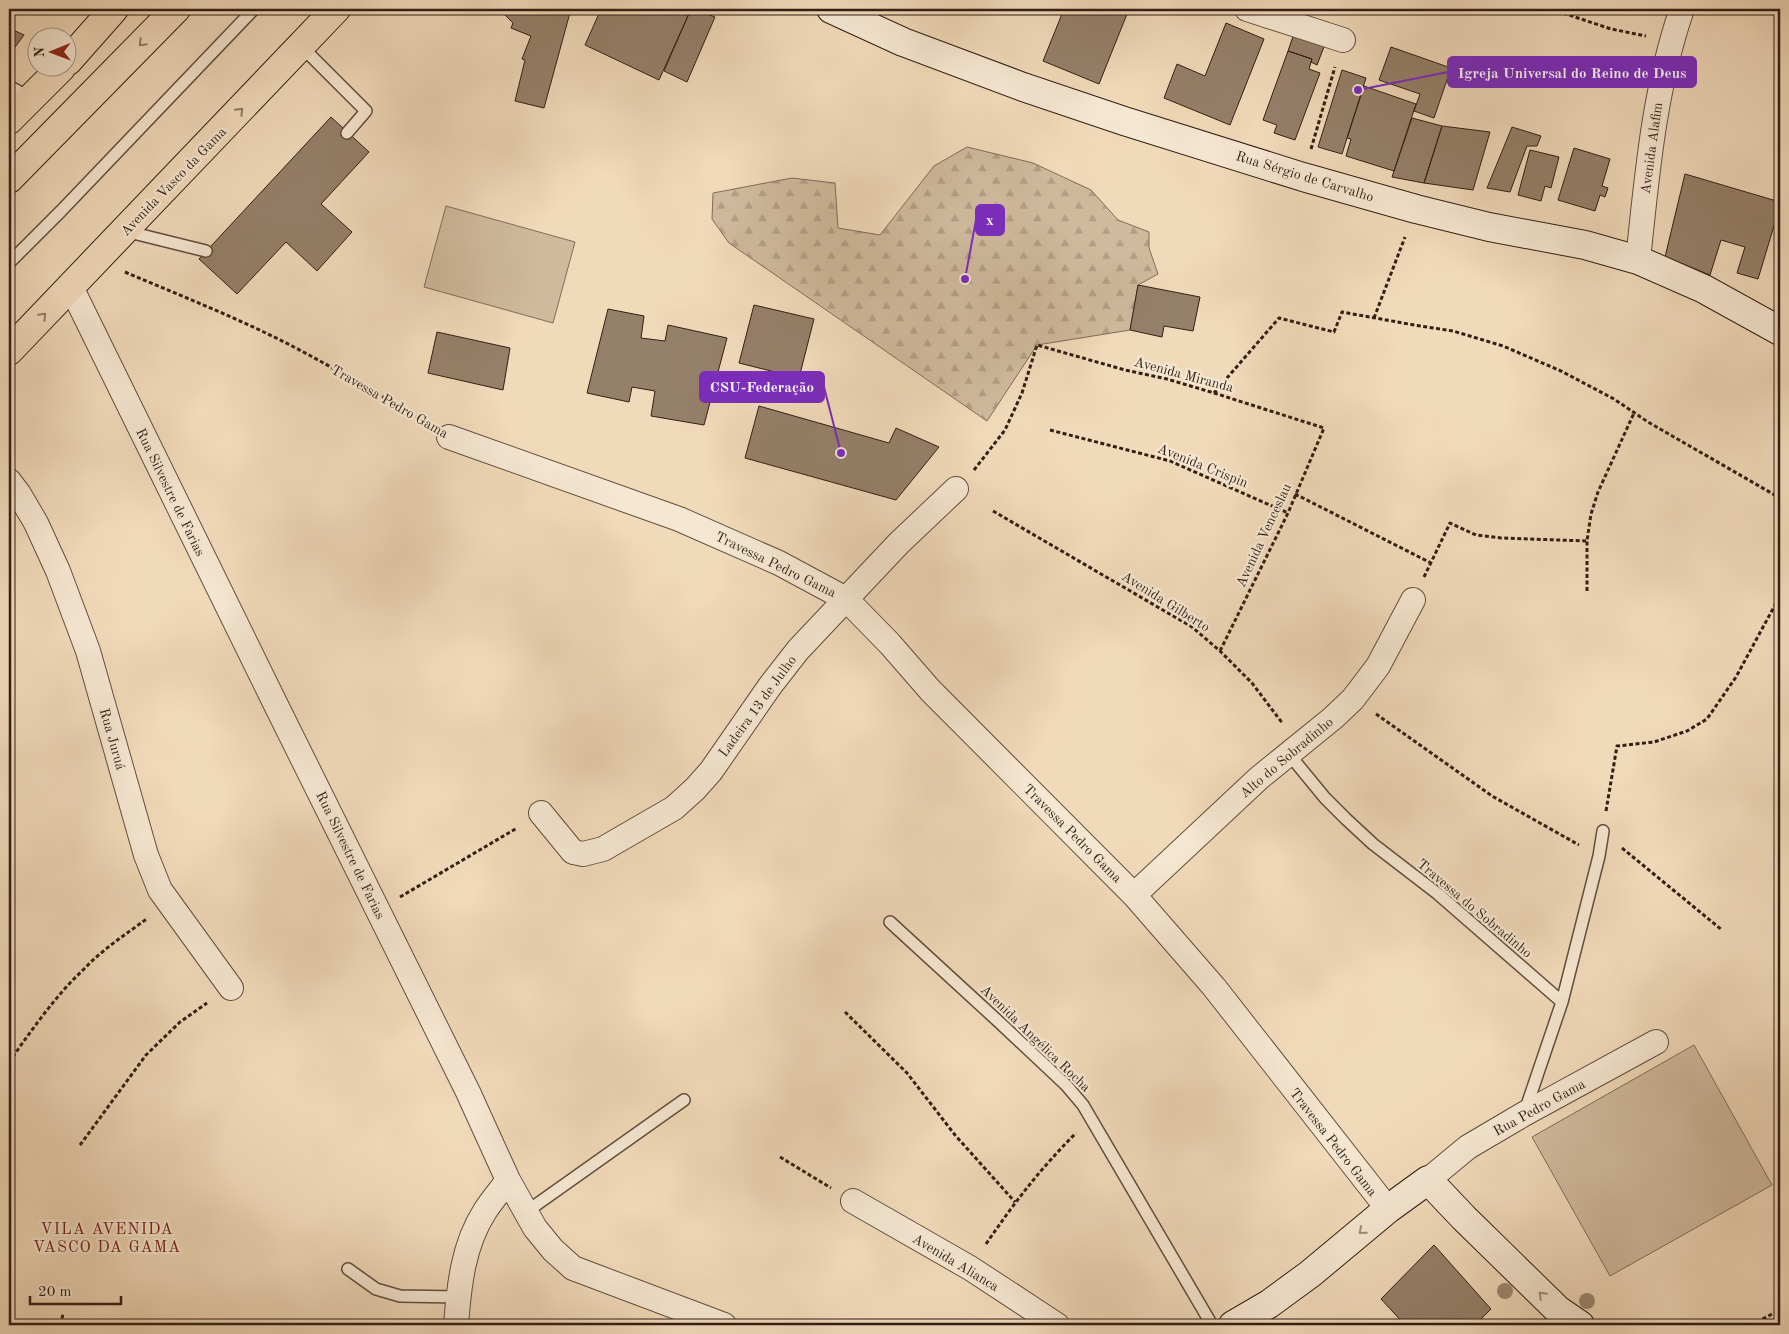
<svg xmlns="http://www.w3.org/2000/svg" width="1789" height="1334" font-family="'Old Standard TT',serif">
<style>
.forest{fill:url(#forest-firs);stroke:#806c59}
.pitch{fill:#d0ba9e;stroke:#806c59}
.building{fill:#95806a;stroke:#311f14}
.lines{fill:none;stroke-linecap:round;stroke-linejoin:round}
.lane-casing{stroke:#614e3e;stroke-width:14}
.street-casing{stroke:#614e3e;stroke-width:26}
.secondary-casing{stroke:#311f14;stroke-width:30}
.primary-casing{stroke:#311f14;stroke-width:30}
.path{stroke:#311f14;stroke-width:3;stroke-dasharray:4 2.5;stroke-linecap:butt}
.lane{stroke:#f6e7d2;stroke-width:11}
.street{stroke:#f6e7d2;stroke-width:24}
.secondary{stroke:#f6e7d2;stroke-width:28}
.primary{stroke:#f1daba;stroke-width:28}
.tree{fill:#9d8971}
.oneway{stroke:#917c67}
.oneway2{stroke:#9d8d7c}
.labels{text-anchor:middle;stroke-width:4.5;stroke-linejoin:round;paint-order:stroke}
.street-label{font-size:14px;fill:#311f14;stroke:#f6e7d2}
.quarter-label{font-size:16px;letter-spacing:1px;fill:#7a1f14;stroke:#f6e7d2}
.leader{fill:none;stroke:#7b2cbf;stroke-width:2}
.callout-dot{fill:#7b2cbf;stroke:#f6e7d2;stroke-width:2}
.callout{fill:#7b2cbf;stroke:#7b2cbf;stroke-width:2}
.callout-label{font-size:15px;text-anchor:middle;font-weight:bold;fill:#fff}
</style>
<defs>
<pattern id="forest-firs" width="22" height="20" patternUnits="userSpaceOnUse" patternTransform="scale(1.25)"><rect width="22" height="20" fill="#d0ba9e"/><path d="M5 1l3.5 6h-7zM16 11l3.5 6h-7z" fill="#b39f87"/></pattern>
</defs>
<rect width="100%" height="100%" fill="#f1daba"/>
<filter id="stains"><feTurbulence type="fractalNoise" baseFrequency=".004" numOctaves="4"/><feColorMatrix values="0 0 0 0 .2 0 0 0 0 .09 0 0 0 0 .02 0 0 0 .5 -.17"/></filter>
<radialGradient id="worn" r=".72"><stop offset=".6" stop-color="#630" stop-opacity="0"/><stop offset="1" stop-color="#630" stop-opacity=".3"/></radialGradient>
<path class="forest" d="M967 147 1033 163 1091 190 1118 220 1149 232V248L1158 274 1138 285 1130 330 1037 345 987 421 729 243 712 219 713 193 792 178 835 183 838 228 880 235 934 166Z"/>
<path class="pitch" d="M446 206 575 242 553 323 424 287Z
M1694 1045 1772 1185 1610 1276 1532 1137Z"/>
<path class="building" d="M499 9H571L544 108 515 101 525 60 522 59 531 36 511 28 513 23Z
M601 9H691L659 80 585 45Z
M691 9H695L715 17 687 82 664 71Z
M1064 9H1129L1099 84 1043 61Z
M1226 23 1264 39 1230 125 1164 98 1177 64 1205 76Z
M9 28 24 35 9 55Z
M1296 28 1327 39 1317 65 1311 62 1312 59 1288 51Z
M1391 47 1451 68 1434 118 1414 111 1420 94 1379 80Z
M1288 51 1312 59 1309 69 1320 73 1295 140 1274 133 1277 125 1263 120Z
M1342 70 1366 78 1342 154 1318 147Z
M1364 86 1416 104 1394 171 1346 156 1351 139 1347 138Z
M331 117 369 152 321 204 352 232 317 271 286 242 237 294 199 259Z
M1412 118 1442 126 1424 183 1392 177Z
M1442 126 1490 132 1473 190 1424 183Z
M1512 127 1541 136 1537 146H1527L1510 192 1487 188Z
M1574 148 1610 159 1602 186 1608 188 1605 197 1600 195 1595 211 1558 200Z
M1530 150 1559 157 1551 188 1545 186 1541 201 1518 195Z
M1685 174 1780 202V206L1758 279 1737 273 1745 247 1721 240 1710 275 1665 257Z
M1138 285 1200 297 1193 331 1164 326 1162 337 1130 330Z
M754 305 814 319 799 378 739 363Z
M608 309 644 316 641 338 665 341 668 325 727 338 704 425 651 416 655 391 632 387 629 402 587 393Z
M437 332 510 348 503 390 428 373Z
M759 406 889 443 896 428 939 447 896 500 745 458Z
M1434 1245 1491 1309 1475 1325H1405L1381 1299Z"/>
<g class="lines">
<defs>
<path id="lane" d="M301 46 366 111 347 133
M9 86 30 98
M125 231 206 251
M9 263 61 211 254 9
M1288 753 1325 798 1346 819 1373 844 1438 894 1562 1002 1525 1111
M890 922 999 1022 1066 1085 1083 1105 1212 1325
M1562 1002 1599 856 1603 831
M526 1212 684 1100
M348 1269 376 1289 400 1296 458 1297"/>
<path id="street" d="M1247 9 1343 40
M1638 260C1647 175 1654 90 1682 9
M71 287 274 701 468 1092 508 1180 535 1228 553 1250 573 1268 724 1325
M449 437 679 519 779 563 846 599 890 644 930 690 1134 895 1214 987 1388 1209
M9 481 19 494 36 523 58 571 88 651 146 855 160 890 231 988
M541 813 573 852 583 854 603 849 674 808 695 789 711 771 770 686 798 650 899 543 956 489
M1134 895 1259 778 1333 718 1353 699 1378 666 1413 600
M1428 1180 1468 1147 1524 1114 1656 1042
M853 1201 970 1268 1057 1325
M456 1325C459 1286 463 1245 485 1211 492 1200 501 1190 508 1180"/>
<path id="secondary" d="M831 9 903 42 1023 87 1124 121 1303 177 1416 209 1489 227 1585 245 1638 260 1704 289 1780 331
M1233 1325 1269 1304 1310 1274 1388 1209 1428 1180 1464 1218 1558 1310 1580 1325"/>
<path id="primary" d="M68 61 114 9
M9 120 61 68
M9 179 176 9
M9 351 336 9"/>
</defs>
<use href="#lane" class="lane-casing"/>
<use href="#street" class="street-casing"/>
<use href="#secondary" class="secondary-casing"/>
<use href="#primary" class="primary-casing"/>
<path class="path" d="M1551 9 1611 29 1646 36
M1311 149 1335 67
M125 272C181 296 238 318 292 346 338 370 383 397 427 423
M1374 318 1405 237
M1214 393 1279 318 1334 332 1342 312 1414 325 1453 331 1503 346 1561 371 1614 399 1648 422 1780 498
M1050 430 1170 461 1288 513
M974 470 1005 430 1022 393 1037 345 1125 370 1167 379 1214 393 1324 428 1288 513 1220 651
M1295 494 1431 563
M993 511 1192 627 1220 651 1252 683 1283 724
M1424 577 1450 523 1476 535 1501 538 1587 541 1591 514 1598 492 1634 413
M1587 591V541
M1376 714 1492 796 1579 845
M1606 811 1617 746 1654 742 1687 731 1707 719 1736 677 1775 605 1780 591
M1622 848 1722 930
M400 897 517 828
M845 1012 907 1073 955 1135 1015 1202
M9 1062C32 1030 55 996 84 969 103 949 126 934 148 918
M80 1145 146 1055 180 1022 207 1003
M780 1157 831 1188
M986 1244C1014 1203 1040 1169 1076 1133
M61 1325 63 1313
M1751 1325 1780 1310"/>
<use href="#lane" class="lane"/>
<use href="#street" class="street"/>
<use href="#secondary" class="secondary"/>
<use href="#primary" class="primary"/>
</g>
<g class="tree">
<circle cx="1505" cy="1291" r="8"/>
<circle cx="1587" cy="1301" r="8"/>
</g>
<defs><path id="oneway-chevron" d="M-2-3.5L2.5 0L-2 3.5" fill="none" stroke-width="1.6" stroke-linecap="round" stroke-linejoin="round" transform="scale(1.25)"/></defs>
<g class="oneway">
<use href="#oneway-chevron" transform="translate(142 43) rotate(135)"/>
<use href="#oneway-chevron" transform="translate(240 111) rotate(-46)"/>
<use href="#oneway-chevron" transform="translate(43 316) rotate(-46)"/>
</g>
<g class="oneway2">
<use href="#oneway-chevron" transform="translate(1362 1231) rotate(140)"/>
<use href="#oneway-chevron" transform="translate(1542 1295) rotate(-135)"/>
</g>
<g class="labels">
<g class="street-label">
<text transform="translate(1651 148) rotate(-82)" y="5">Avenida Alafim</text>
<text transform="translate(1305 176) rotate(17)" y="5">Rua Sérgio de Carvalho</text>
<text transform="translate(173 181) rotate(-46)" y="5">Avenida Vasco da Gama</text>
<text transform="translate(1184 374) rotate(15)" y="5">Avenida Miranda</text>
<text transform="translate(390 401) rotate(30)" y="5">Travessa Pedro Gama</text>
<text transform="translate(1203 465) rotate(22)" y="5">Avenida Crispin</text>
<text transform="translate(171 492) rotate(64)" y="5">Rua Silvestre de Farias</text>
<text transform="translate(1263 535) rotate(-65)" y="5">Avenida Venceslau</text>
<text transform="translate(776 564) rotate(26)" y="5">Travessa Pedro Gama</text>
<text transform="translate(1166 601) rotate(32)" y="5">Avenida Gilberto</text>
<text transform="translate(757 706) rotate(-54)" y="5">Ladeira 13 de Julho</text>
<text transform="translate(113 739) rotate(74)" y="5">Rua Juruá</text>
<text transform="translate(1286 757) rotate(-40)" y="5">Alto do Sobradinho</text>
<text transform="translate(1073 833) rotate(45)" y="5">Travessa Pedro Gama</text>
<text transform="translate(351 855) rotate(64)" y="5">Rua Silvestre de Farias</text>
<text transform="translate(1475 908) rotate(40)" y="5">Travessa do Sobradinho</text>
<text transform="translate(1036 1038) rotate(44)" y="5">Avenida Angélica Rocha</text>
<text transform="translate(1539 1107) rotate(-29)" y="5">Rua Pedro Gama</text>
<text transform="translate(1334 1142) rotate(52)" y="5">Travessa Pedro Gama</text>
<text transform="translate(956 1262) rotate(31)" y="5">Avenida Alianca</text>
</g>
<g class="quarter-label">
<text x="107" y="1234">VILA AVENIDA<tspan x="107" dy="18">VASCO DA GAMA</tspan></text>
</g>
</g>
<path class="leader" d="M1358 90L1448 72M965 279L976 220M841 453L824 387"/>
<g class="callout-dot">
<circle cx="1358" cy="90" r="5"/>
<circle cx="965" cy="279" r="5"/>
<circle cx="841" cy="453" r="5"/>
</g>
<g class="callout">
<rect x="1448" y="57" width="248" height="30" rx="5"/>
<rect x="976" y="205" width="28" height="30" rx="5"/>
<rect x="700" y="372" width="124" height="30" rx="5"/>
</g>
<g class="callout-label">
<text x="1572" y="78">Igreja Universal do Reino de Deus</text>
<text x="990" y="225">x</text>
<text x="762" y="392">CSU-Federação</text>
</g>
<rect width="1789" height="1334" fill="none" stroke="#f1daba" stroke-width="30"/>
<rect x="10" y="10" width="1769" height="1314" fill="none" stroke="#311f14" stroke-width="2.5"/>
<rect x="15" y="15" width="1759" height="1304" fill="none" stroke="#311f14"/>
<g transform="translate(52 52) rotate(269)"><circle r="24" fill="#f6e7d2" stroke="#a79786"/>
<path d="M0-4L9 19L0 12L-9 19Z" fill="#8f2418"/>
<text y="-8" font-size="14" font-weight="bold" text-anchor="middle" fill="#311f14">N</text>
</g>
<path d="M30 1296v8h91v-8" fill="none" stroke="#311f14" stroke-width="2.5"/>
<text x="38" y="1296" font-size="15" fill="#311f14" stroke="#f6e7d2" stroke-width="4" paint-order="stroke">20 m</text>
<rect width="100%" height="100%" filter="url(#stains)"/>
<rect width="100%" height="100%" fill="url(#worn)"/>
</svg>
